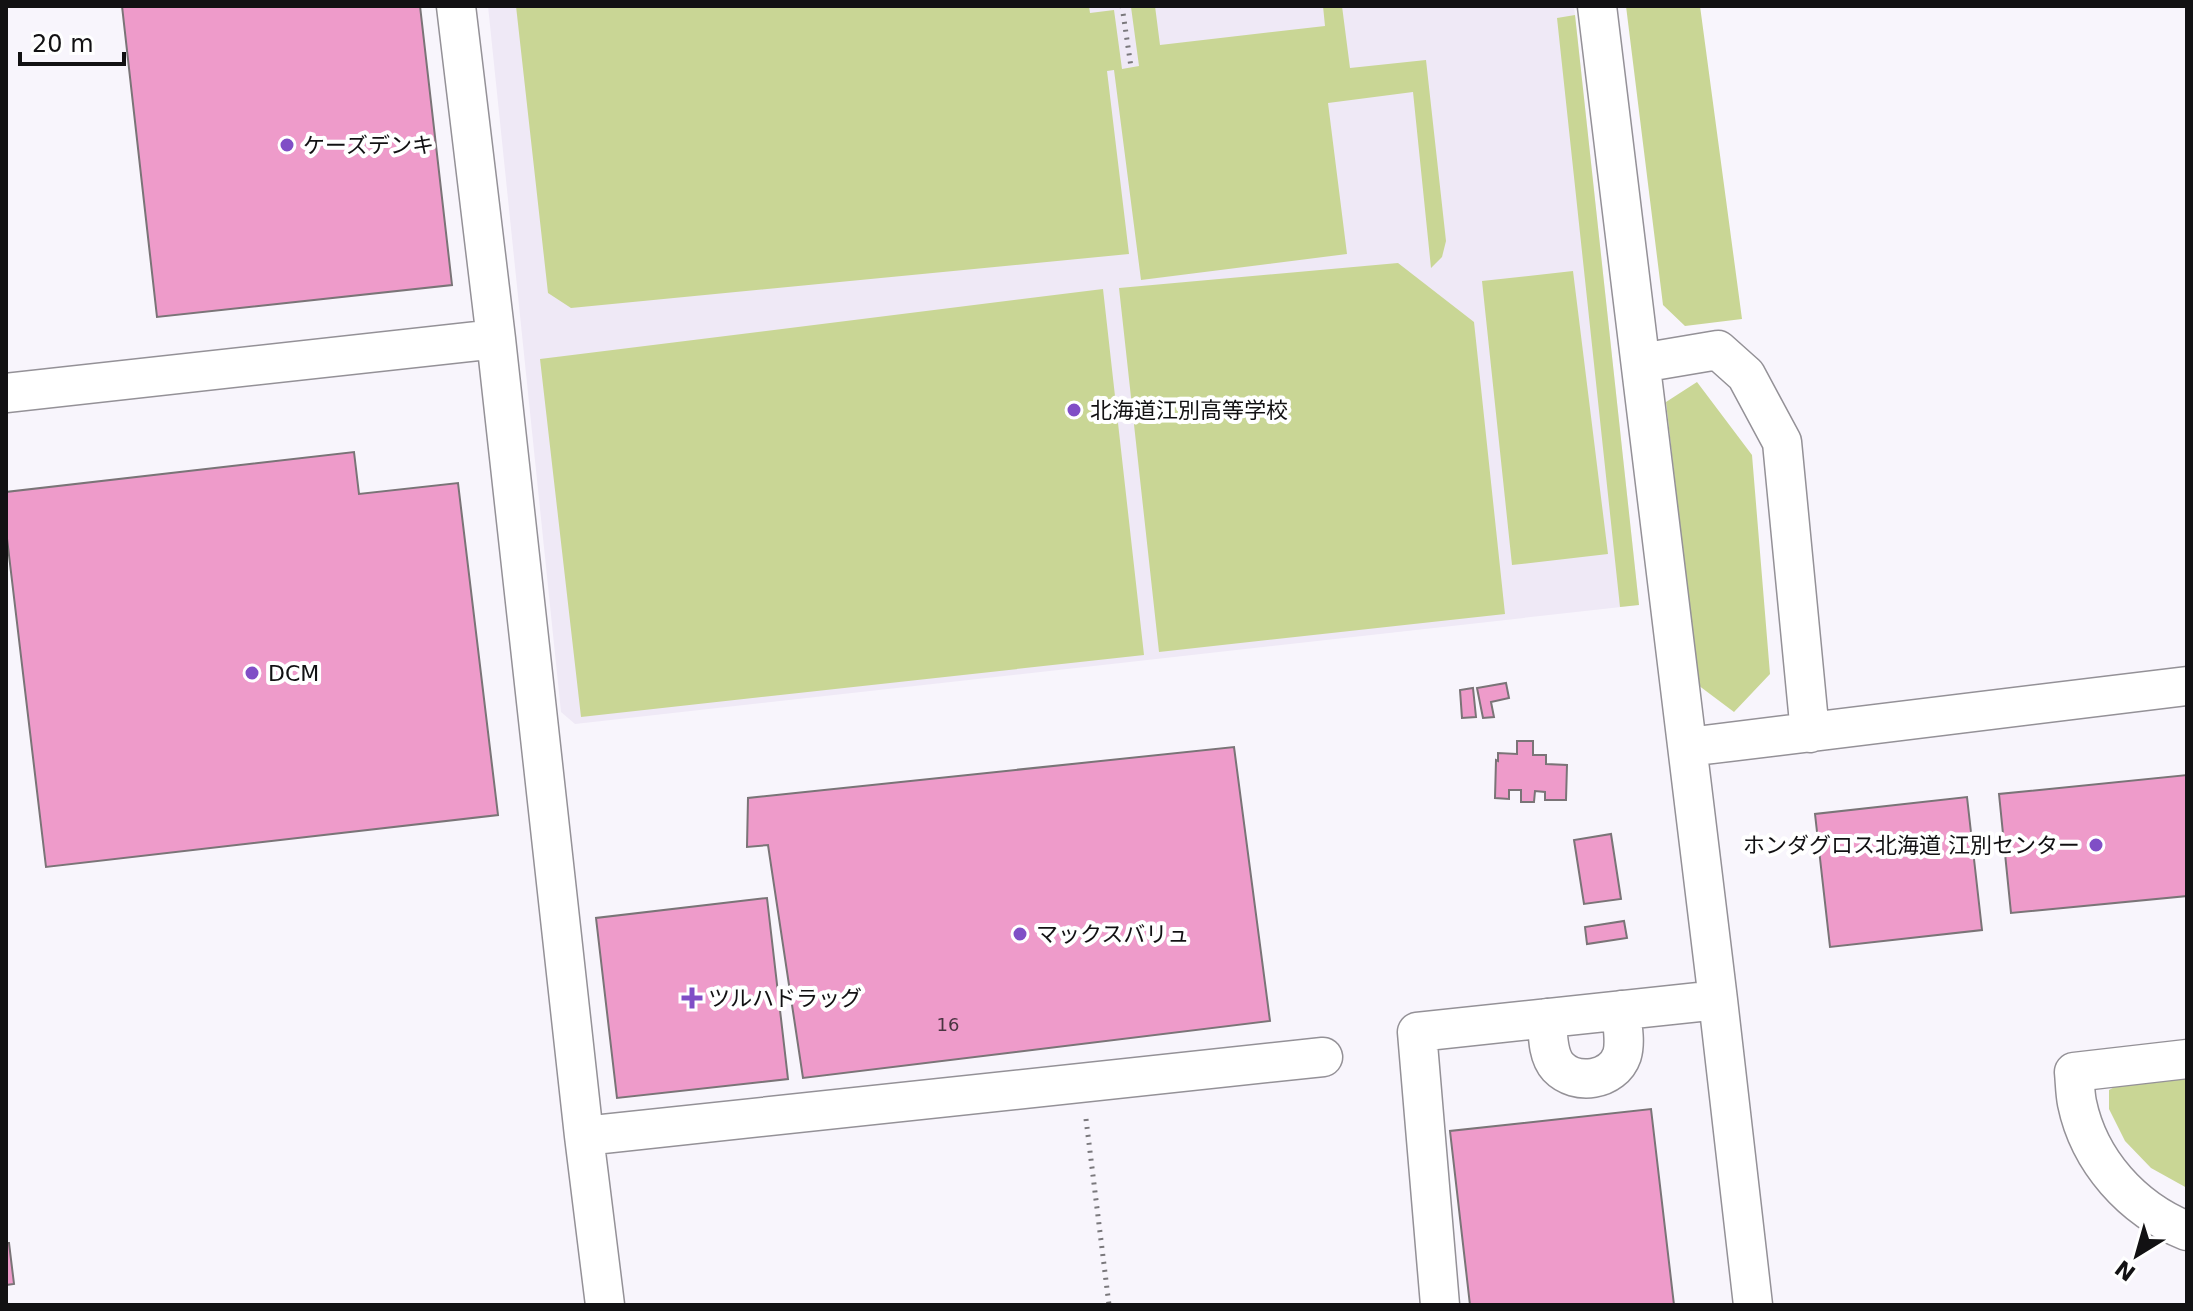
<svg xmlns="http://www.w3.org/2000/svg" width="2193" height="1311" font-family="'DejaVu Sans','Noto Sans JP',sans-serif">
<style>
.built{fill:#efe9f6}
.green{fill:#c9d695}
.building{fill:#ee9bca;stroke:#7a7477;stroke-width:2}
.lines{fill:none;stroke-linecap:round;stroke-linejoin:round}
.minor-casing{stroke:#949197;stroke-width:41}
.path{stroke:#7a787c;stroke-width:5;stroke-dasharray:2 6;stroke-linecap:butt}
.minor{stroke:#fff;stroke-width:38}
.poi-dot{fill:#804ec6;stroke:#fff;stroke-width:3}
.labels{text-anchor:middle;stroke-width:8;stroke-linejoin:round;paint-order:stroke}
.number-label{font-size:18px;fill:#493441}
.poi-label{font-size:22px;fill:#121113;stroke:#fff;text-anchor:start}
</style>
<rect width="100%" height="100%" fill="#f8f5fc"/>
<path class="built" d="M488 6H1574L1639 605 575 724 561 712Z"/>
<path class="green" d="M516 6H1089L1090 13 1114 10 1122 69 1139 66 1131 7 1155 6 1160 45 1325 26 1323 6H1342L1350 68 1426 60 1446 241 1442 257 1431 268 1413 92 1328 103 1347 254 1141 280 1114 70 1107 71 1129 254 571 308 548 293Z
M1626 6H1700L1742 319 1685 326 1663 305Z
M1575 15 1639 605 1620 607 1557 18Z
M1398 263 1474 322 1505 614 1159 652 1119 288Z
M1573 271 1608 554 1512 565 1482 281Z
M1103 289 1144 655 581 717 540 359Z
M1697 382 1752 455 1770 674 1734 712 1698 685 1666 402Z
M2187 1076V1188L2151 1168 2125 1141 2109 1109V1090L2124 1082Z"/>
<path class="building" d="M122 6H420L452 285 157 317Z
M354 452 359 494 458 483 498 815 46 867 6 530V492Z
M1506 683 1509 698 1491 702 1494 717 1483 718 1477 688Z
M1473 688 1476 717 1462 718 1460 690Z
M1517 741H1533V755H1546V764L1567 765 1566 800H1545V792L1535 791 1534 802H1521V790H1509V799L1495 798 1496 760 1498 761V753L1517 754Z
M1234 747 1270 1021 803 1078 768 845 747 847 748 798Z
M2187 775V896L2011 913 1999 794Z
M1967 797 1982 930 1830 947 1815 814Z
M1611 834 1621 899 1584 904 1574 840Z
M767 898 788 1079 617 1098 596 918Z
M1624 921 1627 938 1587 944 1585 927Z
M1651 1109 1674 1305H1470L1450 1131Z
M6 1243H9L14 1284 6 1285Z"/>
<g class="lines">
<defs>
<path id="minor" d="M456 6 496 339 584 1136 605 1305
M1597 6 1718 1000 1753 1305
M1641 363 1718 350 1746 375 1782 442 1810 733
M6 393 496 339
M1688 747 2187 686
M1547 1018C1548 1034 1547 1055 1558 1067 1576 1086 1613 1081 1622 1055 1626 1042 1622 1024 1621 1010
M2187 1059 2074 1072C2075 1082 2075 1093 2077 1103 2089 1161 2132 1209 2187 1231
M584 1136 1323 1057
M1440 1305 1417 1032 1718 1000"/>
</defs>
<use href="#minor" class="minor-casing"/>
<path class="path" d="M1122 6 1131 67
M1086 1119 1109 1305"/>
<use href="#minor" class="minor"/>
</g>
<g class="poi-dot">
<circle cx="287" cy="145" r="8"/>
<circle cx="1074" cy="410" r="8"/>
<circle cx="252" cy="673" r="8"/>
<circle cx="2096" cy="845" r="8"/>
<circle cx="1020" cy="934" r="8"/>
<path d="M688 986h8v8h8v8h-8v8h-8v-8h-8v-8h8z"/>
</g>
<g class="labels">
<g class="number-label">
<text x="948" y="1031">16</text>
</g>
<g class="poi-label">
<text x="303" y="153">ケーズデンキ</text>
<text x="1090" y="418">北海道江別高等学校</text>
<text x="268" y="681">DCM</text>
<text x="2080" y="853" text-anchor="end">ホンダグロス北海道 江別センター</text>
<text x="1036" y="942">マックスバリュ</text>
<text x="708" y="1006">ツルハドラッグ</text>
</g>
</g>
<rect width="2193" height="1311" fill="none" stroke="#121113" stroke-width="16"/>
<g transform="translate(2137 1255) rotate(217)" stroke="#ffffff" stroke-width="6" paint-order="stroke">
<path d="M0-6L14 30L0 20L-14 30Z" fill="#121113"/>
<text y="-12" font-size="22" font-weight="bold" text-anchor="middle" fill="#121113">N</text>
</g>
<path d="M20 52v12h104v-12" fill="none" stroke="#121113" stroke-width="4"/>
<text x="32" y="52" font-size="24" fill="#121113" stroke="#ffffff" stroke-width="6" paint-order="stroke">20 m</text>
</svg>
